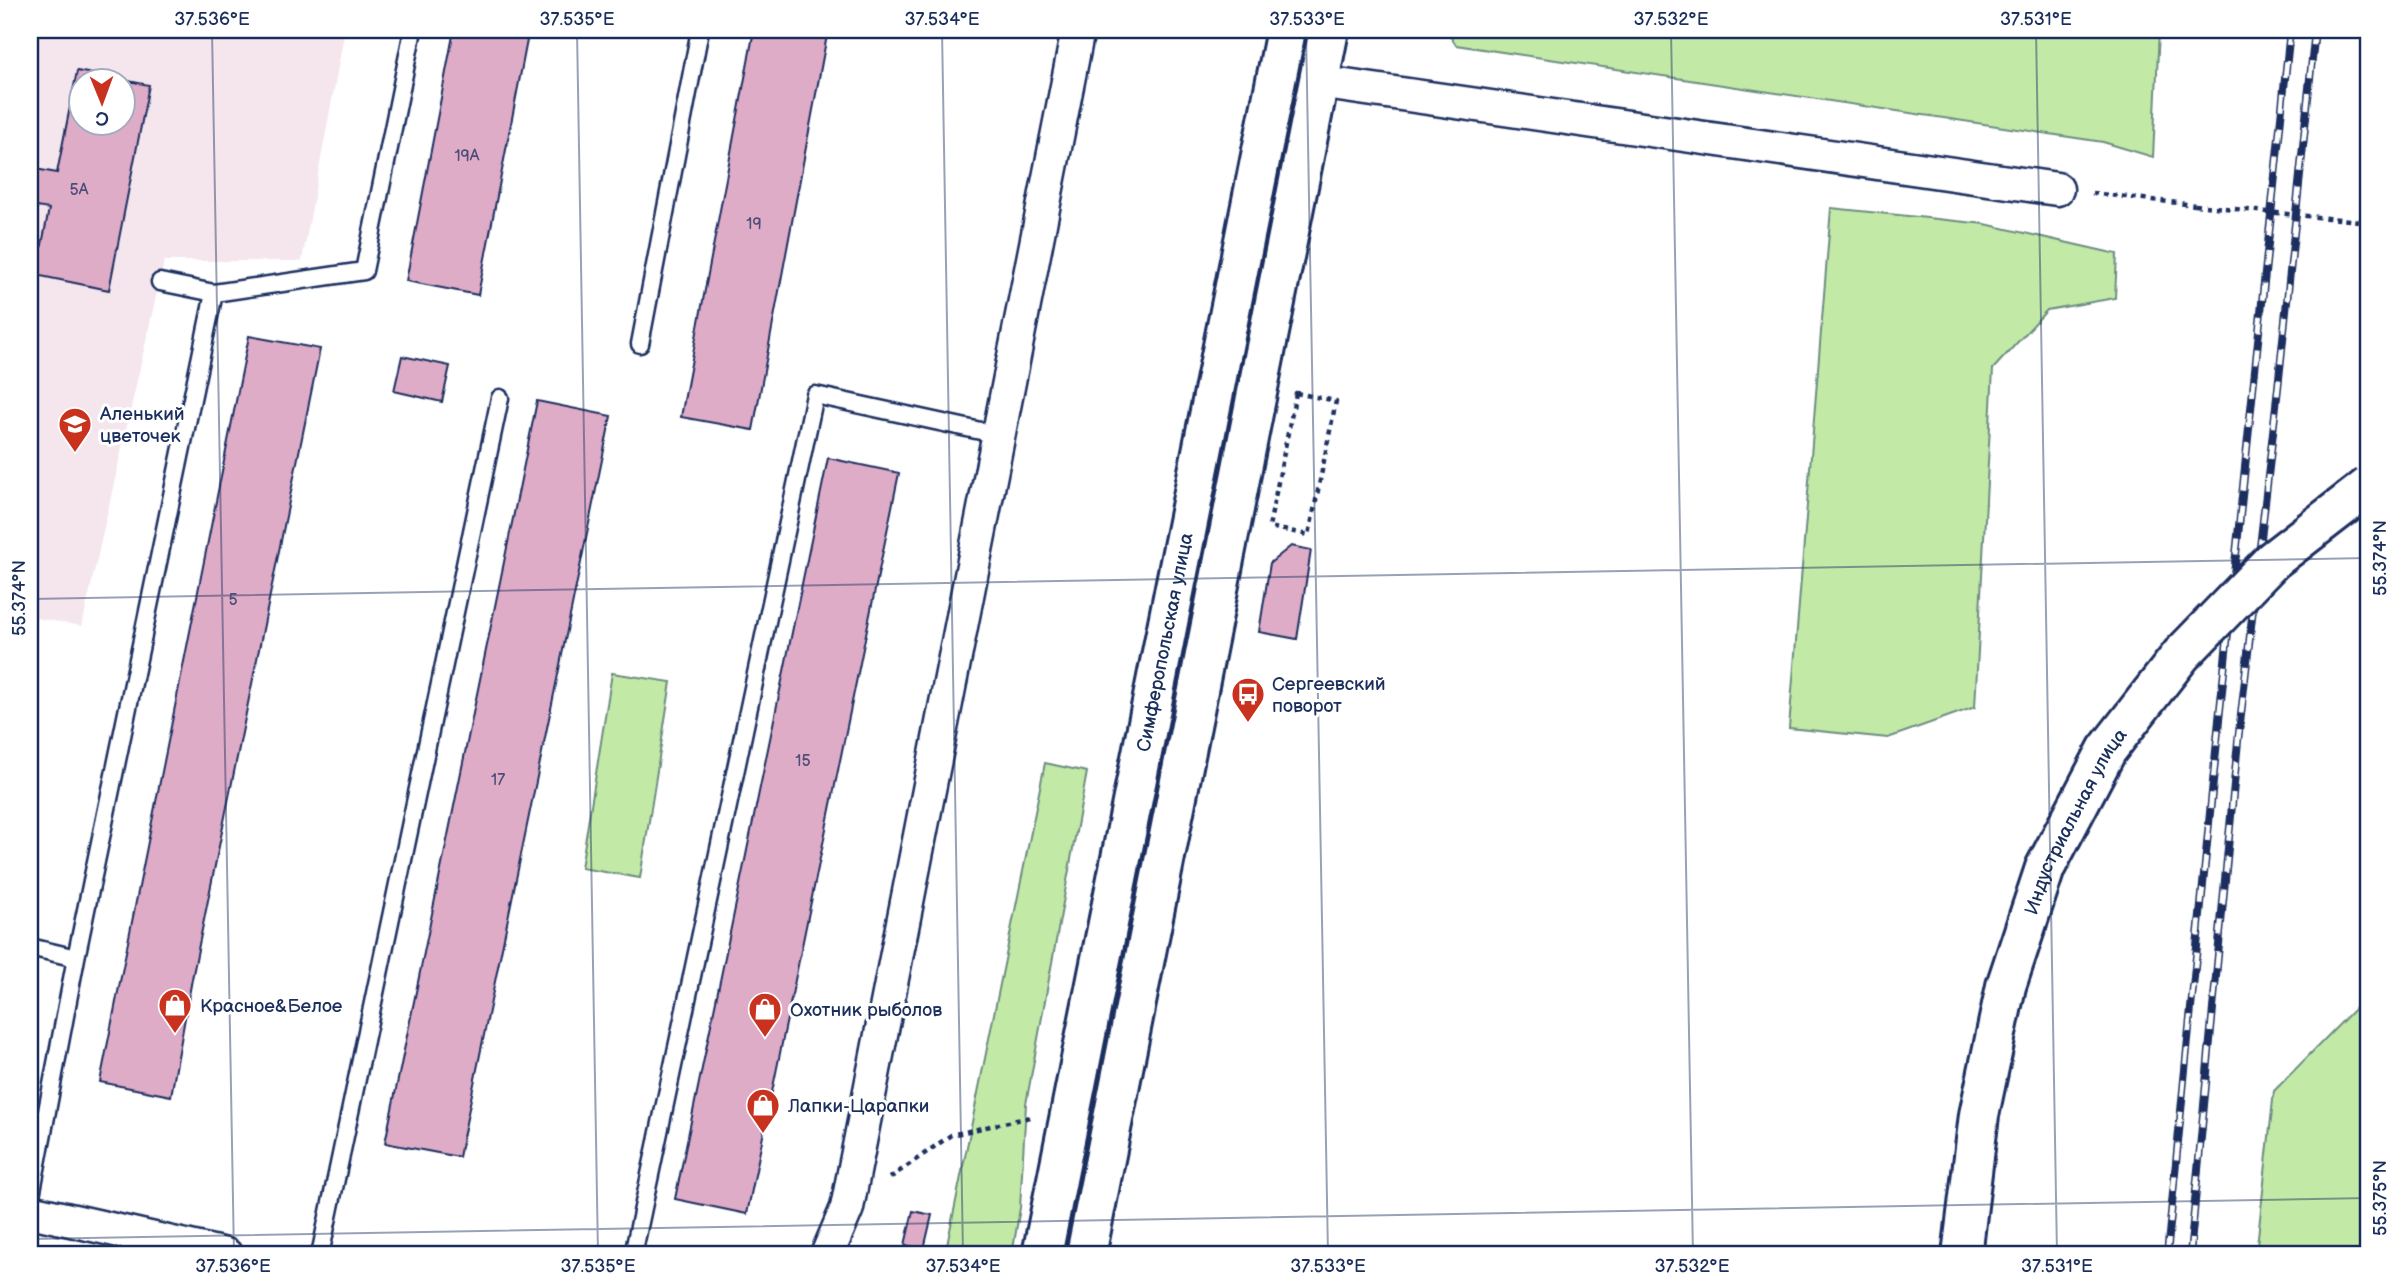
<svg xmlns="http://www.w3.org/2000/svg" width="2399" height="1285" font-family="'Balsamiq Sans',sans-serif">
<style>
.built{fill:#f5e6ee}
.green{fill:#c2eaa6;stroke:#6e8c82;stroke-width:2}
.building{fill:#dfacc8;stroke:#1b2f5e;stroke-width:2;fill-rule:evenodd}
.lines{fill:none;stroke-linecap:round;stroke-linejoin:round}
.lane-casing{stroke:#1b2f5e;stroke-width:21}
.street-casing{stroke:#1b2f5e;stroke-width:37}
.primary-casing{stroke:#1b2f5e;stroke-width:44}
.path{stroke:#1b2f5e;stroke-width:4.5;stroke-dasharray:5 5;stroke-linecap:butt}
.lane{stroke:#fff;stroke-width:16}
.street{stroke:#fff;stroke-width:32}
.primary{stroke:#fff;stroke-width:38}
.rail-casing{stroke:#1b2f5e;stroke-width:8}
.rail{stroke:#fff;stroke-width:5;stroke-dasharray:16;stroke-linecap:butt}
.secondary-bridge-casing{stroke:#1b2f5e;stroke-width:44;stroke-linecap:butt}
.path-bridge{stroke:#1b2f5e;stroke-width:4.5;stroke-dasharray:5 5;stroke-linecap:butt}
.secondary-bridge{stroke:#fff;stroke-width:38}
.ticks{fill:none;stroke:#1b2f5e;stroke-width:2;stroke-opacity:0.45}
.labels{text-anchor:middle;stroke-width:6;stroke-linejoin:round;paint-order:stroke}
.number-label{font-size:16px;fill:#4c4e78}
.poi-label{font-size:19px;fill:#1b2f5e;stroke:#fff;text-anchor:start}
.street-label{font-size:19px;fill:#1b2f5e;stroke:#fff}
.neatline{fill:none;stroke:#1b2f5e;stroke-width:2.5}
.ticks-label{font-size:18px;text-anchor:middle;fill:#1b2f5e}
</style>
<rect width="100%" height="100%" fill="#fff"/>
<filter id="ink" filterUnits="userSpaceOnUse"><feTurbulence type="fractalNoise" baseFrequency=".0143" numOctaves="2"/><feDisplacementMap in="SourceGraphic" scale="14" xChannelSelector="R" yChannelSelector="G"/><feConvolveMatrix kernelMatrix="1 2 1 2 8 2 1 2 1" color-interpolation-filters="sRGB"/></filter>
<g filter="url(#ink)">
<path class="built" d="M30 30H345L302 261H164L82 626 30 617V206L49 209 37 275 109 290 149 86 77 71 57 173 30 168Z"/>
<path class="green" d="M1446 30H2159L2153 157 2103 142 1456 45Z
M1831 208 1985 224 2117 254 2115 298 2047 310 1993 369 1975 707 1888 738 1789 728Z
M612 673 671 682 640 878 581 868Z
M1045 763 1087 772 1026 1104 1020 1208 1012 1255H945Z
M2369 994V1255H2256L2274 1091Z"/>
<path class="building" d="M454 30H529L478 295 406 281Z
M754 30H828L753 430 681 417Z
M77 71 149 85 109 290 36 275 49 209 30 206V168L57 173ZM80 80H122V122H80Z
M249 336 320 349 192 979 171 1096 100 1082Z
M402 356 450 366 442 402 394 391Z
M537 401 611 416 459 1157 385 1143Z
M828 458 899 473 747 1214 675 1199Z
M1291 546 1311 550 1297 639 1259 632 1270 563Z
M913 1211 932 1215 924 1249 905 1245Z"/>
<g class="lines">
<defs>
<path id="lane" d="M160 282 214 293
M640 344 700 30
M30 947 76 958
M30 1201 76 958 214 293 364 271 413 30
M320 1255 500 398
M633 1255 815 395 999 435"/>
<path id="street" d="M1318 82 2057 189
M30 1211 226 1255
M827 1255 847 1208 1078 30"/>
<g id="primary">
<path id="s1" d="M1042 1255 1286 30"/>
<path d="M1086 1255 1329 30"/>
</g>
</defs>
<use href="#lane" class="lane-casing"/>
<use href="#street" class="street-casing"/>
<use href="#primary" class="primary-casing"/>
<path class="path" d="M2092 193 2195 205
M1296 393 1336 401 1309 535 1269 527Z
M890 1178 951 1135 1030 1117"/>
<use href="#lane" class="lane"/>
<use href="#street" class="street"/>
<use href="#primary" class="primary"/>
<defs>
<path id="rail" d="M2167 1255 2219 720 2290 30
M2190 1255 2238 741 2278 388 2315 30"/>
</defs>
<use href="#rail" class="rail-casing"/>
<use href="#rail" class="rail"/>
<defs>
<g id="secondary-bridge">
<path id="s2" d="M1962 1255 1979 1115 2006 986 2045 868 2107 750 2181 655 2273 560 2369 486"/>
</g>
</defs>
<use href="#secondary-bridge" class="secondary-bridge-casing"/>
<path class="path-bridge" d="M2195 205 2369 222"/>
<use href="#secondary-bridge" class="secondary-bridge"/>
</g>
</g>
<path class="ticks" d="M212 30 234 1255M577 30 598 1255M942 30 963 1255M1306 30 1328 1255M1671 30 1693 1255M2036 30 2057 1255M30 599 2369 558M30 1239 2369 1198"/>
<defs>
<symbol id="school-pin" viewBox="-11 -11 22 30"><path d="M0 17L-7.5 6A9.5 9.5 0 1 1 7.5 6Z" fill="#c8321e" stroke="#fff"/><path d="M0-5L7-2L0 1L-7-2ZM-4 1L0 2.5L4 1V4Q0 6-4 4Z" fill="#fff"/></symbol>
<symbol id="bus-pin" viewBox="-11 -11 22 30"><path d="M0 17L-7.5 6A9.5 9.5 0 1 1 7.5 6Z" fill="#c8321e" stroke="#fff"/><path d="M-5-6H5V4H4V6H2V4H-2V6H-4V4H-5ZM-3.5-4V0h7V-4ZM-3.5 1.2v1.5H-2V1.2ZM2 1.2v1.5H3.5V1.2Z" fill="#fff"/></symbol>
<symbol id="shop-pin" viewBox="-11 -11 22 30"><path d="M0 17L-7.5 6A9.5 9.5 0 1 1 7.5 6Z" fill="#c8321e" stroke="#fff"/><path d="M-5-2.5h2.3a2.7 3.5 0 0 1 5.4 0H5L5.5 6h-11ZM-1.5-2.5h3a1.5 2.3 0 0 0-3 0Z" fill="#fff"/></symbol>
</defs>
<g fill-rule="evenodd">
<use href="#school-pin" x="56" y="405" width="38" height="52"/>
<use href="#bus-pin" x="1229" y="675" width="38" height="52"/>
<use href="#shop-pin" x="156" y="986" width="38" height="52"/>
<use href="#shop-pin" x="746" y="990" width="38" height="52"/>
<use href="#shop-pin" x="744" y="1086" width="38" height="52"/>
</g>
<g class="labels">
<g class="number-label">
<text x="467" y="161">19А</text>
<text x="79" y="195">5А</text>
<text x="754" y="229">19</text>
<text x="233" y="605">5</text>
<text x="803" y="766">15</text>
<text x="498" y="785">17</text>
</g>
<g class="poi-label">
<text x="100" y="420">Аленький<tspan x="100" dy="22">цветочек</tspan></text>
<text x="1272" y="690">Сергеевский<tspan x="1272" dy="22">поворот</tspan></text>
<text x="200" y="1012">Красное&amp;Белое</text>
<text x="790" y="1016">Охотник рыболов</text>
<text x="788" y="1112">Лапки-Царапки</text>
</g>
<g class="street-label">
<text dy="7" stroke="none"><textPath href="#s1" startOffset="625">Симферопольская улица</textPath></text>
<text dy="7" stroke="none"><textPath href="#s2" startOffset="452">Индустриальная улица</textPath></text>
</g>
</g>
<rect width="2399" height="1285" fill="none" stroke="#fff" stroke-width="77"/>
<g transform="translate(102 102) rotate(179)"><circle r="33" fill="#ffffff" stroke="#a4acbf" stroke-width="2"/>
<path d="M0-5L12 26L0 18L-12 26Z" fill="#c8321e"/>
<text y="-10" font-size="19" font-weight="bold" text-anchor="middle" fill="#1b2f5e">С</text>
</g>
<rect x="38" y="38" width="2322" height="1208" class="neatline"/>
<g class="ticks-label">
<text x="212" y="25">37.536°E</text>
<text x="577" y="25">37.535°E</text>
<text x="942" y="25">37.534°E</text>
<text x="1307" y="25">37.533°E</text>
<text x="1671" y="25">37.532°E</text>
<text x="2036" y="25">37.531°E</text>
<text transform="translate(2380 558) rotate(-90)" y="6">55.374°N</text>
<text transform="translate(19 598) rotate(-90)" y="6">55.374°N</text>
<text transform="translate(2380 1198) rotate(-90)" y="6">55.375°N</text>
<text x="233" y="1272">37.536°E</text>
<text x="598" y="1272">37.535°E</text>
<text x="963" y="1272">37.534°E</text>
<text x="1328" y="1272">37.533°E</text>
<text x="1692" y="1272">37.532°E</text>
<text x="2057" y="1272">37.531°E</text>
</g>
</svg>
